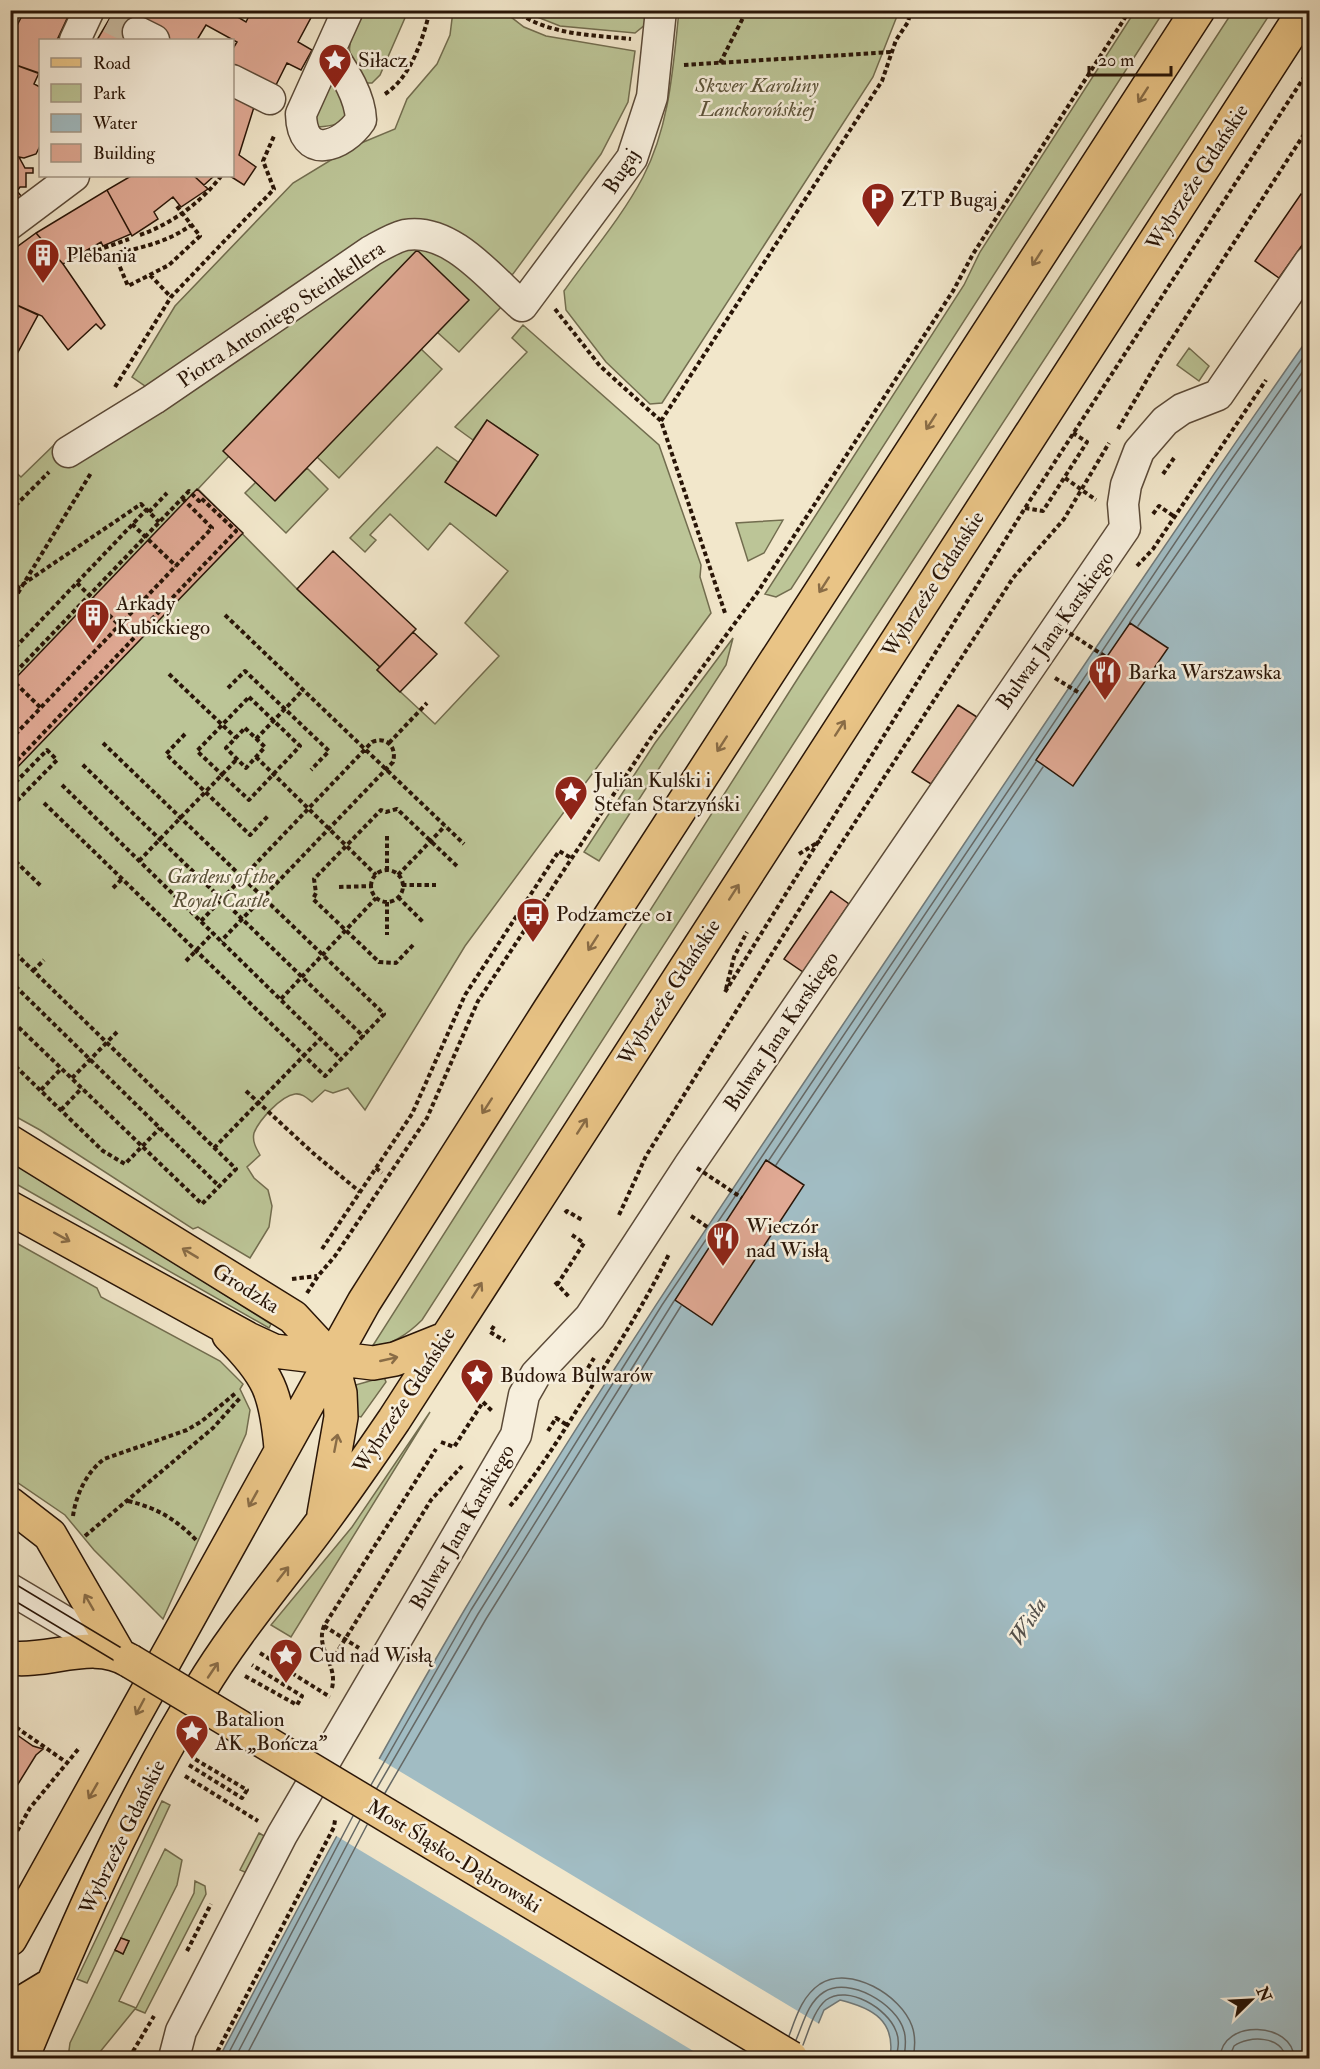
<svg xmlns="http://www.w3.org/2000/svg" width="1320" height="2069" font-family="'IM FELL Double Pica',serif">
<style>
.green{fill:#bcc597;stroke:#726d4f;stroke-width:1.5}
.water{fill:#a1bcc3;stroke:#717978;stroke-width:1.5}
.pier{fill:#f2e7cb}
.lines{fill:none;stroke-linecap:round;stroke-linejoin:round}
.shore{stroke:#656865;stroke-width:1.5}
.building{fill:#e0a994;stroke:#291507;stroke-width:1.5}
.minor-tunnel{stroke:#cabda4;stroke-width:30;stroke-dasharray:30 15;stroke-linecap:butt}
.minor-casing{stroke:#5b4a38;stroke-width:33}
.major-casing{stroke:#291507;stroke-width:36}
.path{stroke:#291507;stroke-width:4;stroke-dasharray:4.5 3;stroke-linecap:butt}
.minor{stroke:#f7efdd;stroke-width:30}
.major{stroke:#e9c486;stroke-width:33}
.tram{stroke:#291507;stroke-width:1.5}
.major-bridge-casing{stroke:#291507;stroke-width:36;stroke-linecap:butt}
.path-bridge{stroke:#291507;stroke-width:4;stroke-dasharray:4.5 3;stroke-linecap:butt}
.major-bridge{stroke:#e9c486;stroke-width:33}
.oneway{stroke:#896c46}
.labels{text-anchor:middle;stroke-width:5;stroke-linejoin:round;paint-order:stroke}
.poi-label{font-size:21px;fill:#291507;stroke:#f7efdd;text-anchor:start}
.park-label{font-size:21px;font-style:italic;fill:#5c5339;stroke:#f7efdd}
.street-label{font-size:21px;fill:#291507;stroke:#f7efdd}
.water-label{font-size:22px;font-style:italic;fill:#534f49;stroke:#f7efdd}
</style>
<rect width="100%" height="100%" fill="#f2e7cb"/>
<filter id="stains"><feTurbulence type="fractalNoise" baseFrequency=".00333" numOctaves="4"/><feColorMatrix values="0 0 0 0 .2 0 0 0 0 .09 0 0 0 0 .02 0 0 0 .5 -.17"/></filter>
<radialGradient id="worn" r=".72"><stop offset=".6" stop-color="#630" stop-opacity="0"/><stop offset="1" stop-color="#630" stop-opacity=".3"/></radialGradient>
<path class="green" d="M363 11H408L380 75 372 83H361C344 47 347 46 363 11Z
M453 11H503L524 27 546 36 635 51 628 102 601 154 513 274 508 276 430 225 148 388 132 377 175 306 293 183 354 146 395 129 407 99 437 64 450 35Z
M522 11H648L646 24 635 33 560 26Z
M679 11H899L873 77 662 403 650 404 606 362 566 310 564 291C590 254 622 217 643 177 670 125 673 67 679 11Z
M1135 11H1164L791 589 776 597 765 594 964 285 980 252Z
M1233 11H1272L821 701 422 1320C406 1336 391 1344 370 1350L800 675Z
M333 82 349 113C340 125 332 126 318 127L312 119 326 85Z
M424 248 450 259 502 306 459 352 437 332 229 456 198 489 297 589 380 667 377 670 435 724 499 656 465 623 508 571 450 523 428 550 390 514 370 535 376 540 365 552 350 538 437 447 458 462 446 482 496 516 538 455 487 420 473 440 455 427 527 352 512 338 523 325 659 445 701 565 700 577 711 613 465 946 365 1110 348 1088 333 1093 325 1090 312 1102C307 1098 302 1093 295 1094 281 1096 259 1120 254 1133 252 1141 256 1148 260 1155L247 1167 254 1178 268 1190 272 1206 269 1227 250 1258 198 1227 193 1229 40 1130 11 1114V468L21 477 57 442 77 460 395 250Z
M420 348 442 369 339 478 317 457Z
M1189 348 1209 366 1199 381 1177 365Z
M307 468 328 489 286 533 245 493 256 482 276 500Z
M783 520 764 553 748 561 736 523Z
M733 638 726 665 599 861 584 852 655 743Z
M10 1159 28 1171 271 1324 269 1328 11 1181Z
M11 1240 97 1288 101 1297 220 1361 243 1384 240 1389 250 1410 246 1434 163 1619 94 1550 65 1515 11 1478Z
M384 1377 386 1382 361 1417 357 1416 352 1386Z
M430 1412 291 1637 271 1625 352 1527Z
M162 1801 170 1805 87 1983 77 1979Z
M259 1833 266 1837 247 1873 240 1870Z
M165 1849 182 1860 177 1885 119 2001 136 2008 194 1893 195 1881 205 1886 206 1894 145 2013 135 2009 95 2058H68L70 2043 115 1950 123 1954 129 1941 121 1938Z"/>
<path class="water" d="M1309 337V2058H1272L1271 2055 1248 2052 1240 2058H890C896 2021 873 2008 840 2000L824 2010 804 2058H219C298 1907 378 1756 465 1609 598 1386 744 1172 889 956 1028 749 1166 541 1309 337Z"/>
<path class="pier" d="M376 1757 821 2025 807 2058H705L333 1834Z"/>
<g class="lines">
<path class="shore" d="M1130 622 1310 361
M1138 626 1310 377
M769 1160 1036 762
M776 1165 1043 767
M371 1785 471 1610 662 1305 1222 473 1310 348
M377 1788 478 1614 674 1301
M385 1793 486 1619 681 1306
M789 2036C796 2017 802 1996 820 1984 850 1965 901 1995 912 2026 916 2037 915 2048 913 2058
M796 2040C803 2024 808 2002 824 1992 849 1976 897 2004 904 2031 907 2040 905 2049 904 2058
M803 2045C809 2030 814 2010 826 2000 848 1984 888 2009 896 2031 900 2040 898 2049 896 2058
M226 2058 353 1816
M235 2058 360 1820
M245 2058 367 1825
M1220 2058C1222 2018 1293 2022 1294 2058
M1229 2058 1234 2046C1248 2035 1284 2036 1285 2058"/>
</g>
<path class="building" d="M25 10H71L57 40H40V74L10 63V39Z
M114 10H226L246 22 252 10H310L314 12 298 42 312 50 301 70 287 63 271 95 232 76V50L237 42 206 25 197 40H171Z
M114 11 142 26 134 40H97Z
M16 65 39 73 34 84 40 87V146L36 154 24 158 19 157 25 168H33V173H26V187H20L17 191 22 197 18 200 10 194V77Z
M232 93 255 104 239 155 256 167 244 185 230 176Z
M131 176H194L208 189 181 207 173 197 154 212 158 219 132 236 107 190Z
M194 176H214L204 185Z
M107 190 131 234 103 246 101 242 63 264 36 233Z
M1301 194 1310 200V234L1279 278 1255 261Z
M36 233 63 264 105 325 101 329 96 324 68 350 42 316 10 302V252Z
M417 250 469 300 275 501 223 451Z
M10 302 38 315 10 367Z
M487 420 538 455 496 516 445 482Z
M197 489 243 533 10 775V684Z
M333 551 416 629 380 667 297 589Z
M1130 623 1168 648 1073 786 1036 760Z
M413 632 437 654 400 692 377 670Z
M958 705 977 717 931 784 912 772Z
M831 891 849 904 803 972 784 959Z
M766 1160 804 1185 712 1325 675 1300Z
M10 1730 33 1746 43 1749 36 1755 10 1797Z
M121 1938 129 1941 123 1954 115 1950Z"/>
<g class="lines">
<path class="minor-tunnel" d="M110 18 138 32"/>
<defs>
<path id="minor" d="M138 32 154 40
M75 40 89 10
M330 51C344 72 360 95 361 120 342 148 302 161 301 114L348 10
M232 80 270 99
M10 224 74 176
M68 452 154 399 371 251C382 245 393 238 405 235 451 227 491 279 522 306L632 158 652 97 661 10
M10 1589 118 1653
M174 2058 181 2031 282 1835 516 1435 524 1395 536 1374 590 1317 690 1164 1125 528 1123 504 1126 485 1139 451 1165 421 1182 409 1218 395 1310 261"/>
<path id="major" d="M10 1142 293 1317 331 1358 340 1393 341 1417 324 1514
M10 1208 248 1339 274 1351 373 1363 395 1359 445 1339
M229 1335C269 1375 276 1392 281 1448
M10 1504 50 1535 118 1653
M10 1658C49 1663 94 1638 130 1661
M10 1939 364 1302 549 1011 1198 10
M10 2010 53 1984
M22 2058C74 1932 128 1806 200 1690 230 1640 266 1596 301 1550 334 1508 364 1464 394 1420L1305 10"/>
</defs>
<use href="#minor" class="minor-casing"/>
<use href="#major" class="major-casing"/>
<path class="path" d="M514 10C547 35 592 35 631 39
M720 63 747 10
M684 65 892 52
M385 94C411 77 423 39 430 10
M140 235C171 224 202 202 221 176
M88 249 92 258C125 251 163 246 191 225
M90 253 129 239
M114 253 128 286 169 265 200 236 176 205
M150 275 171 297
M555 309 600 366 661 421 725 613
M115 387 171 297 274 189 263 161 274 136
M661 421 882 81 896 40 908 22 911 10
M1118 429 1162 354 1310 125
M1163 474 1174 458
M1065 478 1096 500
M1025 508 1043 511 1087 442 1073 433
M10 511 49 472
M149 512 167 493
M1153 514 1159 506 1175 517
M132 524 176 566
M1137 566 1153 549 1266 380
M77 583 119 625
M10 593 141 504 159 522
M10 606 91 473
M225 615 464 844
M10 653 147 509
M169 674 236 738
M10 678 189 491 199 501 201 498 236 531 10 768
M10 678 41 708
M1055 678 1081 694
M228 688 245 671 329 751 311 770
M249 697 300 746 249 800 197 751Z
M245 728 265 747 246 768 226 748Z
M185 734 166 754 250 835 269 815
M256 739 303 690
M10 740 212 528 182 498
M103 743 384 1014 363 1036
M389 743 427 703
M256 757 376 875
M62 785 341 1059
M10 788 47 750 57 760 10 808
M44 803 325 1076 363 1036 82 764
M387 836V871
M799 854 820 841
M10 856 41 886
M139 861 237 759
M371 886a16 16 0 1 1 32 0a16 16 0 1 1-32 0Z
M398 875 445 826
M402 885H436
M339 887 372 886
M113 888 122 879
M398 897 424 923
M387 902V935
M201 921 372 742C387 736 397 747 393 762L221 941
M413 945 396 963 379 962 313 899 316 893 314 879 381 810 386 812 397 809 459 868
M10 948 236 1169 202 1204 10 1019
M186 961 213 933
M33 971 44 960
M10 981 219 1186
M726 989 734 957 747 932
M725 992 1025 508 1310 68
M10 995 17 988
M281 999 376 898
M10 1061 103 1151 125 1164 160 1128
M72 1078 117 1032
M41 1090 61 1069
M246 1091 313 1153 360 1192
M61 1110 82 1088
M214 1148 321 1038
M376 1168 382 1173
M565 1213 567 1211 582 1220
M619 1215 646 1156 819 878 1013 578 1064 519 1109 443
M691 1216 718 1234
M322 1249 412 1114 465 995 559 851 573 859
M292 1279 317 1276
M555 1282 570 1298
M557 1285 584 1243 572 1235
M307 1293 318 1276 335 1256 427 1118 478 1001 650 739 757 593 953 291 973 254 1130 10
M494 1326 490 1332 505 1341
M594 1383 583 1376 594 1358
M548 1431 556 1418 567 1425
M441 1442 454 1447 483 1402 492 1411
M128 1501C157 1508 176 1519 197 1541
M510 1506C538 1473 560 1437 583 1400 614 1352 644 1305 669 1254
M73 1516C76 1494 87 1472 104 1459L187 1430 202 1421 237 1392
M85 1536 213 1428 240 1398
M324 1626 359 1648
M260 1653 330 1697
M331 1662 431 1500 462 1466
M245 1676 297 1705 302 1696 252 1665
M332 1688C338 1664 315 1649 324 1626L436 1449
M10 1723 66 1762
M189 1765 242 1798 247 1790 193 1758
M185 1776 258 1821
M10 1844 30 1808 80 1747
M187 1951 211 1904
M129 2058 154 2016
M214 2058 334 1827 335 1820"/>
<use href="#minor" class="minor"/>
<use href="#major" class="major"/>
<path class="tram" d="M10 1581 804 2058
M10 1598 777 2058"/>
<defs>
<path id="major-bridge" d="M130 1661 791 2058"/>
</defs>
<use href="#major-bridge" class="major-bridge-casing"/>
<path class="path-bridge" d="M1057 625 1106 657
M697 1168 742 1198"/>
<use href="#major-bridge" class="major-bridge"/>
</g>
<defs><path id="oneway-shaft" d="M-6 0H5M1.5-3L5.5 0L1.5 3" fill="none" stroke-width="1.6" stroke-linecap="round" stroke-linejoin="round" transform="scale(1.5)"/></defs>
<g class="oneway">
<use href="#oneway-shaft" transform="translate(1143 95) rotate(123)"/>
<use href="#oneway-shaft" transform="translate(1037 258) rotate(123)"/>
<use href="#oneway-shaft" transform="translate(931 422) rotate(123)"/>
<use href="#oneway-shaft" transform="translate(824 585) rotate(123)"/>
<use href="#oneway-shaft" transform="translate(840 728) rotate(-57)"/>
<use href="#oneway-shaft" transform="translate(722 744) rotate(123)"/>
<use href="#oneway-shaft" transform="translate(734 892) rotate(-57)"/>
<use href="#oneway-shaft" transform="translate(593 943) rotate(123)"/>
<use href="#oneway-shaft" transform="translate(487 1106) rotate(123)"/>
<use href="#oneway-shaft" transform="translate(582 1126) rotate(-57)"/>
<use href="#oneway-shaft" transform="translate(62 1237) rotate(29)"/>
<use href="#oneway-shaft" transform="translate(190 1253) rotate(-149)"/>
<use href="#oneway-shaft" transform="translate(477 1290) rotate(-57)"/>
<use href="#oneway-shaft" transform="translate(389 1359) rotate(-13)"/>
<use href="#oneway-shaft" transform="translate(336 1443) rotate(-79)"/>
<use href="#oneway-shaft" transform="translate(253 1499) rotate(119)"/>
<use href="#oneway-shaft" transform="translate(283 1574) rotate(-52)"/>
<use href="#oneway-shaft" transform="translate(89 1602) rotate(-120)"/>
<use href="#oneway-shaft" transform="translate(213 1670) rotate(-56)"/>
<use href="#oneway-shaft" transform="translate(140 1707) rotate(118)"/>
<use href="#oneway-shaft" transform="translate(93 1791) rotate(120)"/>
</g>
<defs>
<symbol id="sight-pin" viewBox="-11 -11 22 30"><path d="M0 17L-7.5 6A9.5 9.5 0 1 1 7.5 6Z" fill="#8f2418" stroke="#f7efdd"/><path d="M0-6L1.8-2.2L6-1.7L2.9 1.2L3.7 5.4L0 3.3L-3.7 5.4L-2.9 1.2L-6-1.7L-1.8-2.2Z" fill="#fff"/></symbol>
<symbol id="parking-pin" viewBox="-11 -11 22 30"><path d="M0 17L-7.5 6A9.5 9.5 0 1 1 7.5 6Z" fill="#8f2418" stroke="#f7efdd"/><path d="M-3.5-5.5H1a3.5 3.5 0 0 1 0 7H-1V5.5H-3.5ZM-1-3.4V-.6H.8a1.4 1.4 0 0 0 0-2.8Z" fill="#fff"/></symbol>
<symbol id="building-pin" viewBox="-11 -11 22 30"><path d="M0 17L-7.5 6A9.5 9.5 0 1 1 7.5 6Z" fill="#8f2418" stroke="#f7efdd"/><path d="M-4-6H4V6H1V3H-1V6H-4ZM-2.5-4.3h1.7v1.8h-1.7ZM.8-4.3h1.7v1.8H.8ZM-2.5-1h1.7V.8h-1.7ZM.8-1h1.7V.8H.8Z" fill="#fff"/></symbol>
<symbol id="restaurant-pin" viewBox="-11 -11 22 30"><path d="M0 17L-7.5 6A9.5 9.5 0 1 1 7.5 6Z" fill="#8f2418" stroke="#f7efdd"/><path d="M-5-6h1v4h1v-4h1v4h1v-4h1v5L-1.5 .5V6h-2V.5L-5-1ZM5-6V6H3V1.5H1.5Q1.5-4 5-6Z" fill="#fff"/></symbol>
<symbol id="bus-pin" viewBox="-11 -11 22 30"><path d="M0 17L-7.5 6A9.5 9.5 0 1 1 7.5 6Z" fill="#8f2418" stroke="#f7efdd"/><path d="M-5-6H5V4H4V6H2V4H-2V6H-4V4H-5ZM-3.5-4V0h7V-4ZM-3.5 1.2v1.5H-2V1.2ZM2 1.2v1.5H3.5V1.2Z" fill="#fff"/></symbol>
</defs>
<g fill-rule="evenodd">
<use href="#sight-pin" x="316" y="41" width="38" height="52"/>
<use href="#parking-pin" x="859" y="180" width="38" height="52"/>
<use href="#building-pin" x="24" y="236" width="38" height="52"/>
<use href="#building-pin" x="74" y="596" width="38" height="52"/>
<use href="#restaurant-pin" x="1086" y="653" width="38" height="52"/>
<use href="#sight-pin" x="552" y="773" width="38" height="52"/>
<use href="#bus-pin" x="514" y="895" width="38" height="52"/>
<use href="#restaurant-pin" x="704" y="1219" width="38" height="52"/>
<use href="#sight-pin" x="458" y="1356" width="38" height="52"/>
<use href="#sight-pin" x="267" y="1636" width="38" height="52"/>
<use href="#sight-pin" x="173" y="1712" width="38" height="52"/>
</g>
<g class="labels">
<g class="poi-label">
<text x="358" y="67">Siłacz</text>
<text x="901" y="206">ZTP Bugaj</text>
<text x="66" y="262">Plebania</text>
<text x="116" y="610">Arkady<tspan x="116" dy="24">Kubickiego</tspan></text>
<text x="1128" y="679">Barka Warszawska</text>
<text x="594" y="787">Julian Kulski i<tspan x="594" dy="24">Stefan Starzyński</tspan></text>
<text x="556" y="921">Podzamcze 01</text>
<text x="746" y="1233">Wieczór<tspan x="746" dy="24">nad Wisłą</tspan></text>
<text x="500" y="1382">Budowa Bulwarów</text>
<text x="309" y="1662">Cud nad Wisłą</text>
<text x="215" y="1726">Batalion<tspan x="215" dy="24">AK „Bończa”</tspan></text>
</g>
<g class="park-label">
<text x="757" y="92">Skwer Karoliny<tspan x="757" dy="24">Lanckorońskiej</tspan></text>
<text x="221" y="883">Gardens of the<tspan x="221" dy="24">Royal Castle</tspan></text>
</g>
<g class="street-label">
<text transform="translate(621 171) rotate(-58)" y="7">Bugaj</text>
<text transform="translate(1197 177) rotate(-57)" y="7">Wybrzeże Gdańskie</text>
<text transform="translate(281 314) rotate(-34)" y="7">Piotra Antoniego Steinkellera</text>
<text transform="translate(933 584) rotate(-57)" y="7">Wybrzeże Gdańskie</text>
<text transform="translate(1055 630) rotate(-55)" y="7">Bulwar Jana Karskiego</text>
<text transform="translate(669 992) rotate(-57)" y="7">Wybrzeże Gdańskie</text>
<text transform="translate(781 1031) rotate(-56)" y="7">Bulwar Jana Karskiego</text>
<text transform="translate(246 1288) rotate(32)" y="7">Grodzka</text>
<text transform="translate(404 1400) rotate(-57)" y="7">Wybrzeże Gdańskie</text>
<text transform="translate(462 1527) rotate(-60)" y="7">Bulwar Jana Karskiego</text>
<text transform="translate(122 1837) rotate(-64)" y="7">Wybrzeże Gdańskie</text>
<text transform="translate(454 1856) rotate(31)" y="7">Most Śląsko-Dąbrowski</text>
</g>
<g class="water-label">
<text transform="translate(1027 1621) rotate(-58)" y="8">Wisła</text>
</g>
</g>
<rect width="1320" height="2069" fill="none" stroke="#f2e7cb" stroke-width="36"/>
<rect x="12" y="12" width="1296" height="2045" fill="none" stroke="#291507" stroke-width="3"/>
<rect x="18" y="18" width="1284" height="2033" fill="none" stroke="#291507" stroke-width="1.5"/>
<rect x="39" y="39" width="195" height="138" fill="#f7efdd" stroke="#a59887" stroke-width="1.5"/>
<rect x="51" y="58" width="30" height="9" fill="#e9c486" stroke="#a59887" stroke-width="1.5"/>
<text x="93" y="69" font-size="18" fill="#291507">Road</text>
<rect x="51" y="84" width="30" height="18" fill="#bcc597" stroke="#a59887" stroke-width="1.5"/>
<text x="93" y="99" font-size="18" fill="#291507">Park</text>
<rect x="51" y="114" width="30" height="18" fill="#a1bcc3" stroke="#a59887" stroke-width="1.5"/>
<text x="93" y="129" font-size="18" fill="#291507">Water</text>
<rect x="51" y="144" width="30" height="18" fill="#e0a994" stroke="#a59887" stroke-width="1.5"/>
<text x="93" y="159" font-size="18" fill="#291507">Building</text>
<g transform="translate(1251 2000) rotate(66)" stroke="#f7efdd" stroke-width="4.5" paint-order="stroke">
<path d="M0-4.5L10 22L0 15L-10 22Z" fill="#291507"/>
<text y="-9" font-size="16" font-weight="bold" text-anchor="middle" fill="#291507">N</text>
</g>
<path d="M1089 66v9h82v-9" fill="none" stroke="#291507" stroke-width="3"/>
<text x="1098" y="66" font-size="18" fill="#291507" stroke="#f7efdd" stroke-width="4.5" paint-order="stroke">20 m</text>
<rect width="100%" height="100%" filter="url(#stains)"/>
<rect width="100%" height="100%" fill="url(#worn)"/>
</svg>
